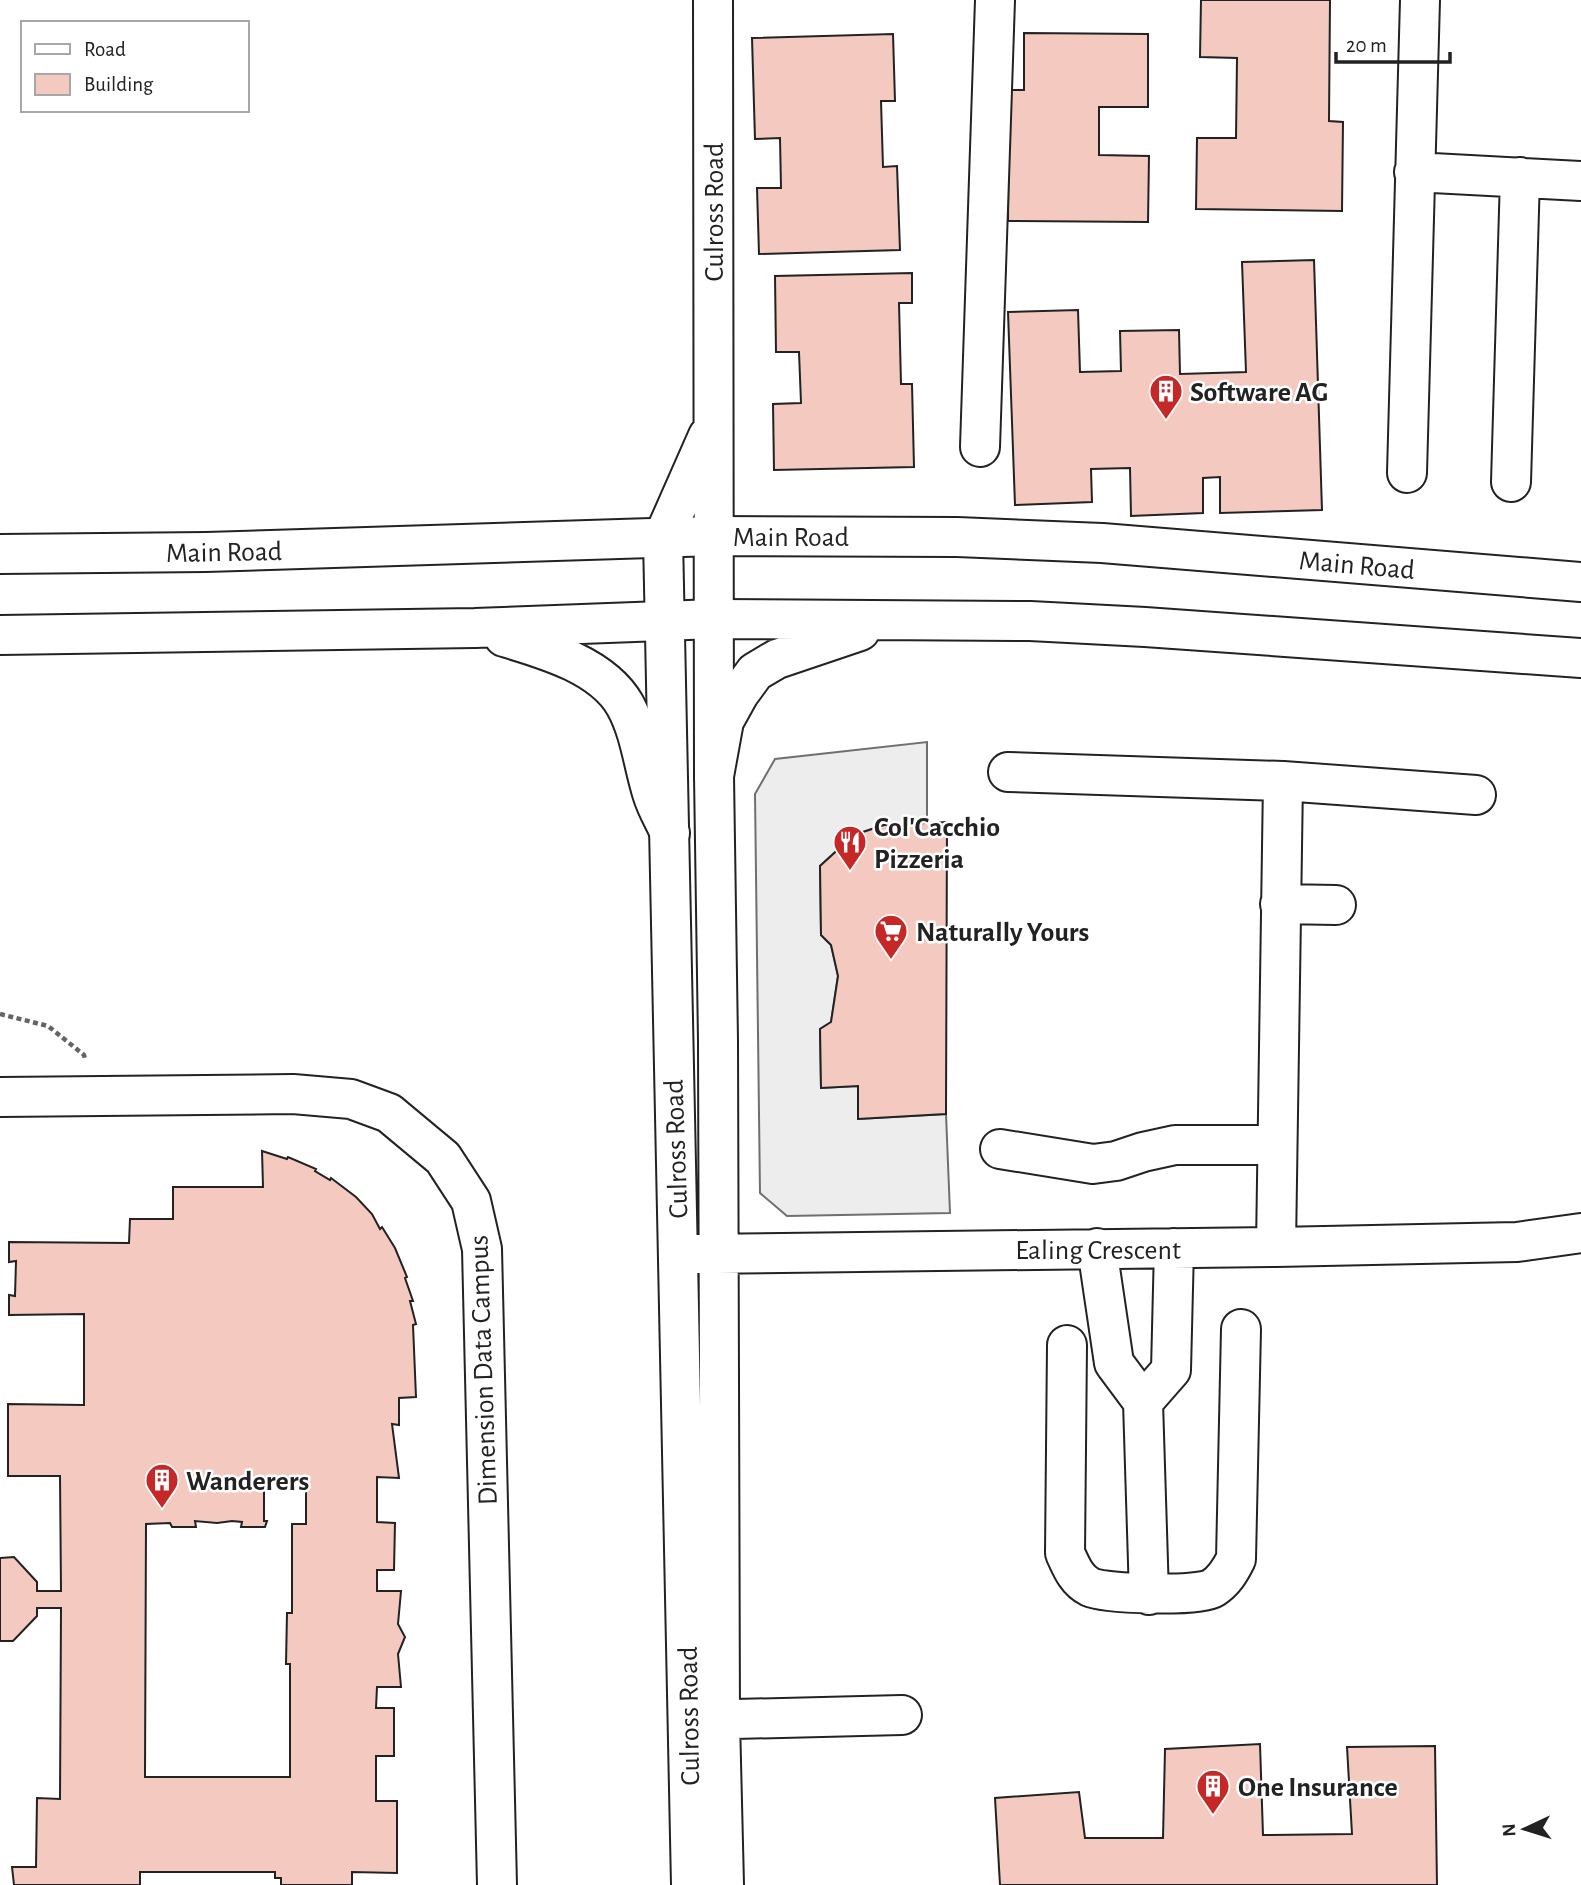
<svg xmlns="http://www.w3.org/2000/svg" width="1581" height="1885" font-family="'Alegreya Sans',sans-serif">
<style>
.parking{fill:#ededed;stroke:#6f6f6f;stroke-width:2}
.building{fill:#f3c9c0;stroke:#222;stroke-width:2;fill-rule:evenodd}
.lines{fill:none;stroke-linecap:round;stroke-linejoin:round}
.minor-casing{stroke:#222;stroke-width:42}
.major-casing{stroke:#222;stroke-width:42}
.path{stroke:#646464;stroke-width:4.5;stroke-dasharray:5 3.5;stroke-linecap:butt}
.minor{stroke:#fff;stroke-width:38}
.major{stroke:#fff;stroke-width:38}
.labels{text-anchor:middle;stroke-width:5;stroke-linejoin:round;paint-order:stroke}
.street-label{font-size:28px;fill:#222;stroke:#fff}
.poi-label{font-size:28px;font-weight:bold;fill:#222;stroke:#fff;text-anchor:start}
</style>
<rect width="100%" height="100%" fill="#fff"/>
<path class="parking" d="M927 742V823L884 825 854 835 820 866 821 935 831 945 838 976 831 1022 820 1029 821 1088 858 1086 859 1119 946 1114 950 1213 787 1216 760 1193 755 794 775 759Z"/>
<path class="building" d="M1201 0H1330L1329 121 1343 122 1342 211 1196 209 1197 138H1236L1237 58 1200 57Z
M1024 33 1148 34V107H1099V155L1149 156 1148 222 1008 221 1009 90H1024Z
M893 34 895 101H881L883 167 897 166 900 250 759 254 757 188H781L780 138 755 139 752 38Z
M1314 260 1322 510 1220 513V477L1203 478V513L1131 516 1130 468 1091 469 1092 502 1015 505 1008 312 1078 310 1080 372 1121 371 1120 331 1179 330 1180 374 1246 372 1242 262Z
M912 273V303H899L901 384H912L914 467 774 470 773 404 801 403 799 352H776L775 276Z
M947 822 946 1114 858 1119V1086L821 1088 820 1029 831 1022 838 976 831 945 821 935 820 866 854 835 884 825Z
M262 1151 287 1159 288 1157 316 1169 315 1171 330 1180 331 1178 356 1197 372 1214 380 1229 382 1227 395 1248 407 1277 405 1278 413 1301H410L416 1324 413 1325 416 1397 399 1398V1425L392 1424 399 1478 377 1477V1522L395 1523 394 1570H377V1591H401L398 1624 405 1637 398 1654 401 1687H377L376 1708H394V1756H376V1801H397V1873L352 1872V1885H281V1878H275V1872H140V1885H14L12 1867H36L37 1798 60 1799 61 1608H37V1616L13 1641H0V1558L14 1557 37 1582V1591H61L60 1476H8V1404L84 1405V1314L9 1315V1295L15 1296 16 1261 9 1262V1242L129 1243 130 1219H173V1187H263ZM264 1477H306V1524H292V1613H287L286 1664H290V1777H145L146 1524 170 1523 172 1527H196L195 1521 217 1523 232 1521 242 1522 241 1527H265L267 1521H264Z
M1260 1744 1263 1835 1352 1834 1347 1747 1435 1746 1437 1885H1000L995 1798 1079 1792 1085 1838H1163L1165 1749Z"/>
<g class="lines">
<defs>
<path id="minor" d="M713 0 714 776 718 1041 720 1720 724 1885
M1414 172 1581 181
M980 447 995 0
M1407 473 1420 0
M1511 482 1520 177
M1008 772 1283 781 1476 795
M1280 904 1336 905
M0 1097 293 1094 351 1099 389 1113 443 1158 471 1201 482 1249 497 1885
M1000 1149 1093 1164 1116 1161 1143 1152 1175 1145H1277
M1276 1247 1283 781
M1097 1248 1114 1363 1143 1402 1149 1595
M695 1254 1276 1247 1517 1242 1581 1233
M1067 1345 1065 1553C1071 1566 1076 1580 1090 1587 1105 1594 1199 1597 1213 1588 1224 1581 1230 1571 1236 1559L1241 1329
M1143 1402 1171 1370 1174 1248
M695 1720 902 1715
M691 1885 663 538 708 436"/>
<path id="major" d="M0 554 206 552 715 536 957 537 1102 543 1581 582
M0 635 475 628 715 619 1030 621 1145 627 1581 658
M504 637C544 649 602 665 625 705 640 732 643 764 652 793 656 807 664 820 670 833
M714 776 724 721 739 694 755 672 777 659 860 631"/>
</defs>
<use href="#minor" class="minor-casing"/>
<use href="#major" class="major-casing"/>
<path class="path" d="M0 1014 48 1026 84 1055 85 1059"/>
<use href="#minor" class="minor"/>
<use href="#major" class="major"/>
</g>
<defs>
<symbol id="building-pin" viewBox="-11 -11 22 30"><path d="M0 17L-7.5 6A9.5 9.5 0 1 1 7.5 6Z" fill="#c62828" stroke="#fff"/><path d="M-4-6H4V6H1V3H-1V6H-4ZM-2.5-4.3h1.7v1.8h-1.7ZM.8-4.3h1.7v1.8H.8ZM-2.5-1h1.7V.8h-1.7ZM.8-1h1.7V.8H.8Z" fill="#fff"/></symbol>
<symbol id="restaurant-pin" viewBox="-11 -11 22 30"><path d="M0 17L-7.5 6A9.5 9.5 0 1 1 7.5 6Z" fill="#c62828" stroke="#fff"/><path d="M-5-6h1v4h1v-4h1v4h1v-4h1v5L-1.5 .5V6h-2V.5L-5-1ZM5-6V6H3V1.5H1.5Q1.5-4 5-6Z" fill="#fff"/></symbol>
<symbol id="supermarket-pin" viewBox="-11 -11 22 30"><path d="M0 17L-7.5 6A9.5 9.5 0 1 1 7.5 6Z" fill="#c62828" stroke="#fff"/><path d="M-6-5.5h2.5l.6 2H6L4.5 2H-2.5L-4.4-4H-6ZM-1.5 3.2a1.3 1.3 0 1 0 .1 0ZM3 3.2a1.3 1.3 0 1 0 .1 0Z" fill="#fff"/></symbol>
</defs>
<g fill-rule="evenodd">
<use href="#building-pin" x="1147" y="372" width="38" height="52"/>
<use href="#restaurant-pin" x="831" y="823" width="38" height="52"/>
<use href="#supermarket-pin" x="872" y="912" width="38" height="52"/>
<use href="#building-pin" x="143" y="1461" width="38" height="52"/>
<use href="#building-pin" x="1194" y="1767" width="38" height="52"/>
</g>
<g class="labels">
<g class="street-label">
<text transform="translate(713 212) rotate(-90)" y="10">Culross Road</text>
<text x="791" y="546">Main Road</text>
<text transform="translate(224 551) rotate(-1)" y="10">Main Road</text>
<text transform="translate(1357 564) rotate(5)" y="10">Main Road</text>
<text transform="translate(675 1149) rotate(-92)" y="10">Culross Road</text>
<text x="1098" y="1259">Ealing Crescent</text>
<text transform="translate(482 1370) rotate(-92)" y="10">Dimension Data Campus</text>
<text transform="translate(688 1716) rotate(-91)" y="10">Culross Road</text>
</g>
<g class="poi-label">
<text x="1190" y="401">Software AG</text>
<text x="874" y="836">Col'Cacchio<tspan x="874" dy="32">Pizzeria</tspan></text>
<text x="916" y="941">Naturally Yours</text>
<text x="186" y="1490">Wanderers</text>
<text x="1238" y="1796">One Insurance</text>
</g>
</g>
<rect x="21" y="21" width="228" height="91" fill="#ffffff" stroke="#a7a7a7" stroke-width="2"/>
<rect x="35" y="44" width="35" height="10" fill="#ffffff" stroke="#a7a7a7" stroke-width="2"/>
<text x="84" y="56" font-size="21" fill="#222222">Road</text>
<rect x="35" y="74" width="35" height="21" fill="#f3c9c0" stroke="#a7a7a7" stroke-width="2"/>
<text x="84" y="91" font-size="21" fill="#222222">Building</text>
<g transform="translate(1525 1829) rotate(266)" stroke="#ffffff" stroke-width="5" paint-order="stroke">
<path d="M0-5L12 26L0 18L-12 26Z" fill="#222222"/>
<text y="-10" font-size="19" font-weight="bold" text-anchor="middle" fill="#222222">N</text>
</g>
<path d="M1336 52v10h114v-10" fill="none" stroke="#222222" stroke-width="3.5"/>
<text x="1346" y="52" font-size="21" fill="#222222" stroke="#ffffff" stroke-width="5" paint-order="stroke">20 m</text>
</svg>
